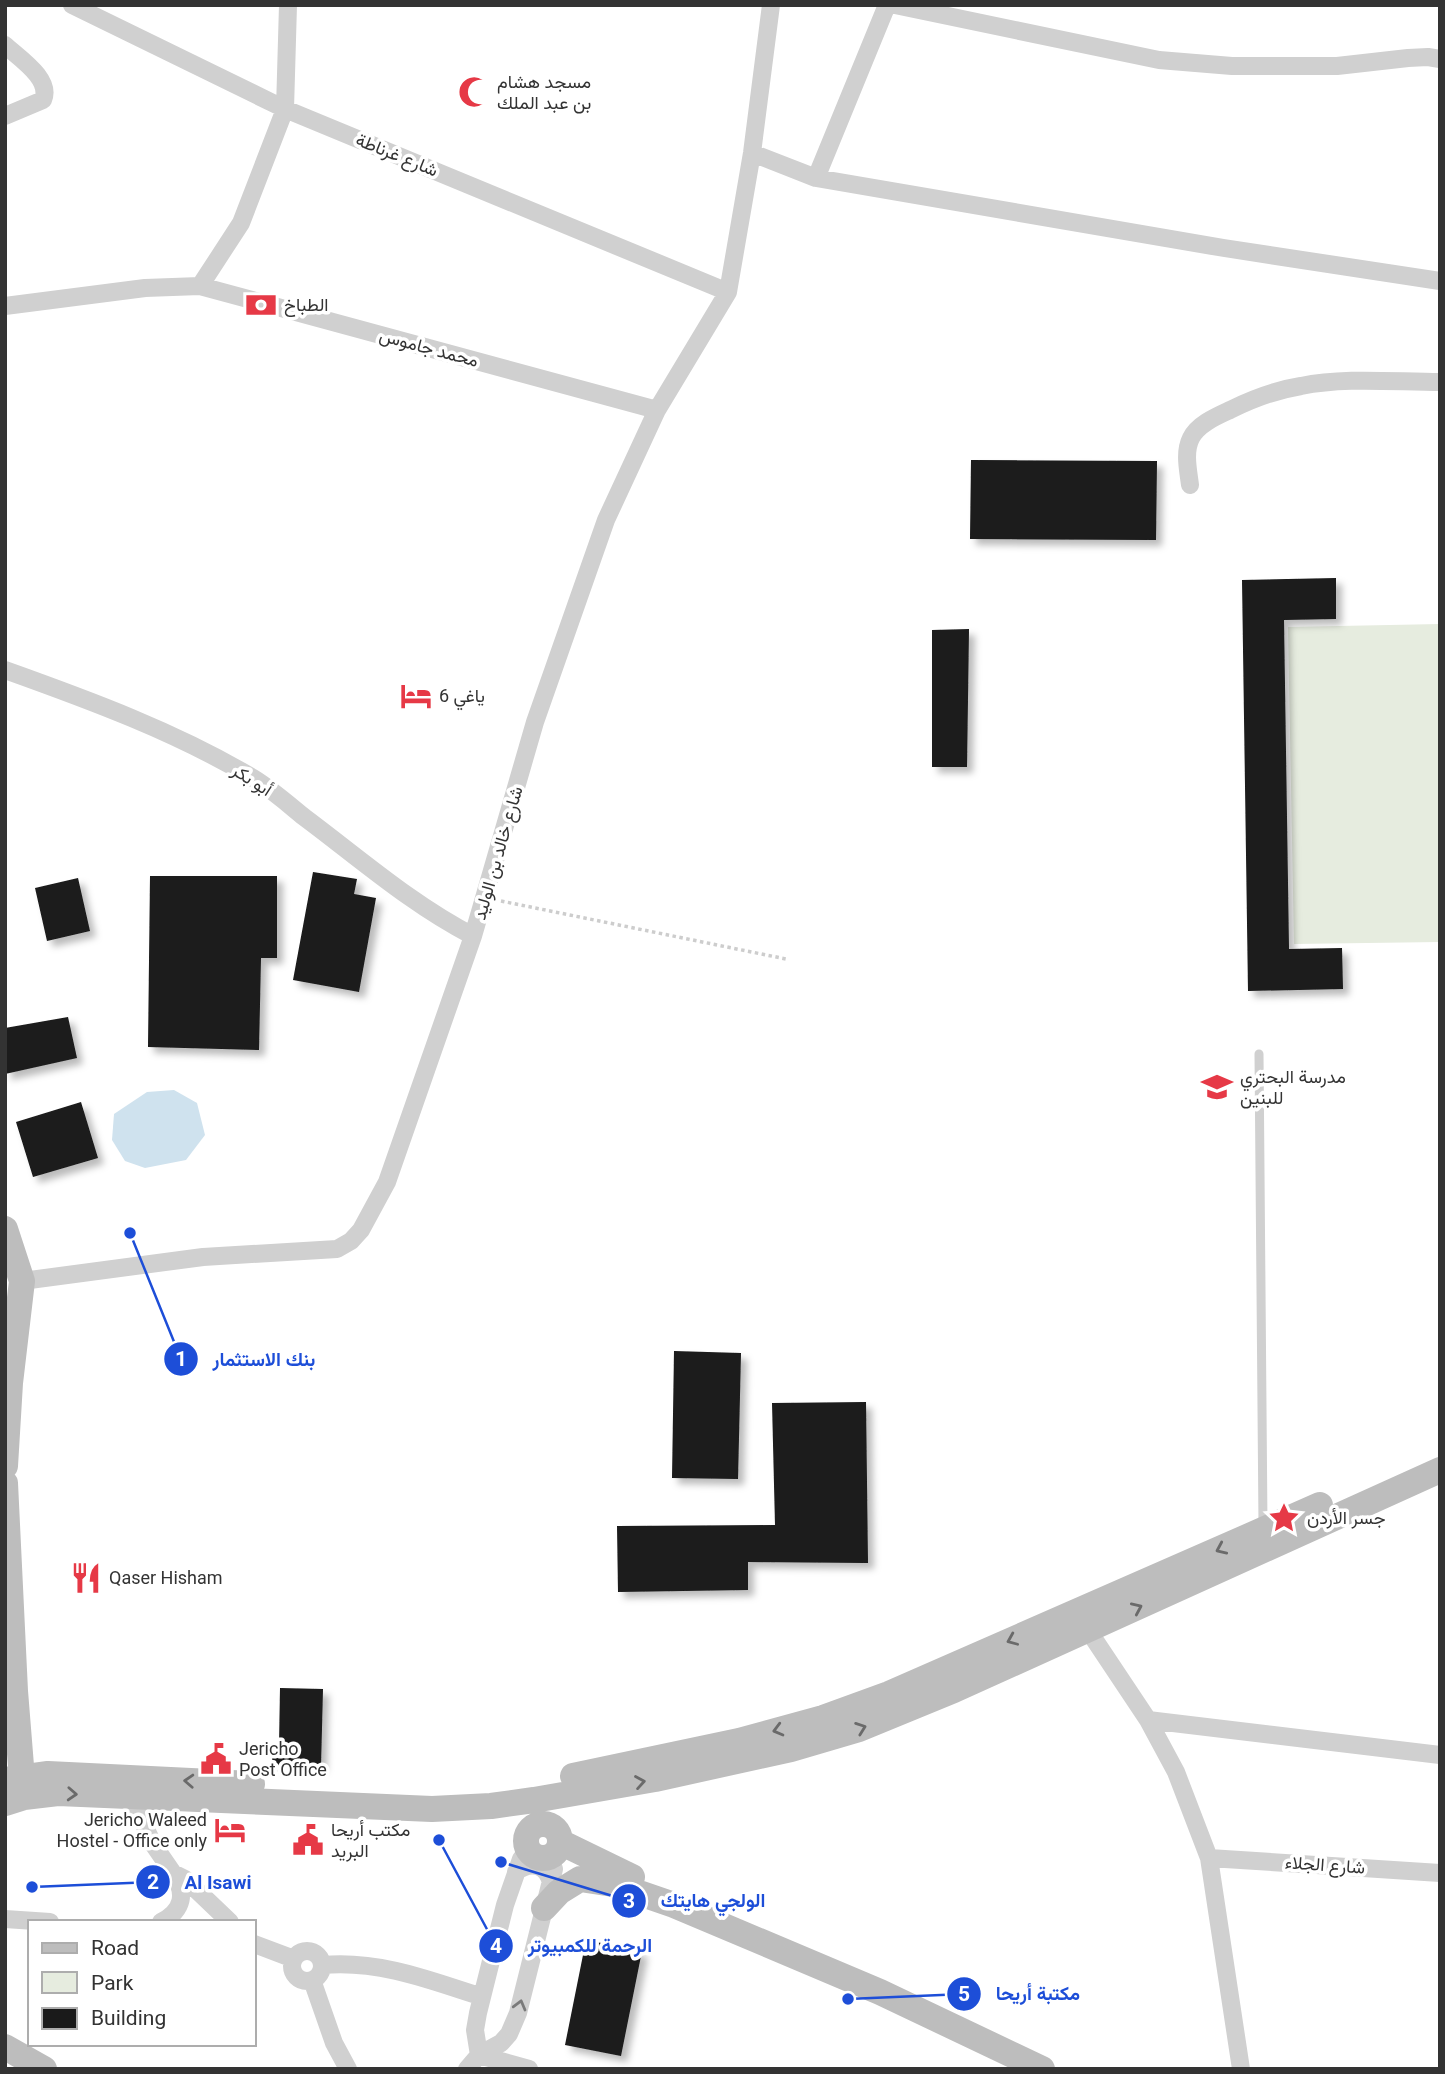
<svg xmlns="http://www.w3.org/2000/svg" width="1445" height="2074" font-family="Roboto,Vazirmatn,sans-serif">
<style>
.green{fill:#e6ecdf}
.water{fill:#cfe2ee}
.building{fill:#1a1a1a;filter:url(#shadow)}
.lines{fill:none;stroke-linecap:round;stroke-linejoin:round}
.path{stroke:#cdcdcd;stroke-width:3.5;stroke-dasharray:3.5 3.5;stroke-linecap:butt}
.lane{stroke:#d0d0d0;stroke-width:9}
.street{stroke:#d0d0d0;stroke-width:18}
.secondary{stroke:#bdbdbd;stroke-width:26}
.oneway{stroke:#6a6a6a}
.oneway2{stroke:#7a7a7a}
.labels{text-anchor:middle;stroke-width:7;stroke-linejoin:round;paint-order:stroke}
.poi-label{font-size:18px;fill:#333;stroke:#fff;text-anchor:start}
.street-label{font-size:18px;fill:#333;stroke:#fff}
.leader{fill:none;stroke:#1d4ed8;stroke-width:2.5}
.callout-dot{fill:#1d4ed8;stroke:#fff;stroke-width:2.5}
.mark-label{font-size:21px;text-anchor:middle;font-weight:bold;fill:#fff}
.callout-label{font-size:19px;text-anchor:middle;font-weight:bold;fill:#1d4ed8;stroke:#fff;stroke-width:7;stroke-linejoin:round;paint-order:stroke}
</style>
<defs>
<filter id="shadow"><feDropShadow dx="6" dy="6" stdDeviation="3.5" flood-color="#0004"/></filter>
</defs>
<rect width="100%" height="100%" fill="#fff"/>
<path class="green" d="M1440 624V942L1294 944 1288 627Z"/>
<path class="water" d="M174 1090 197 1103 205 1135 186 1160 145 1168 125 1161 112 1140 114 1114 147 1092Z"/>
<path class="building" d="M971 460 1157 461 1156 540 970 539Z
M1336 578V619L1284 620 1289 949 1342 948 1343 989 1248 991 1242 580Z
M969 629 967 767H932V630Z
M313 872 357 879 354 894 376 898 359 992 293 980Z
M150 876H277V958H261L259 1050 148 1047Z
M78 878 90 931 47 941 35 888Z
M68 1017 77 1058 5 1074V1028Z
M81 1102 98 1158 33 1177 16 1122Z
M674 1351 741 1353 738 1479 672 1478Z
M866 1402 868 1563 748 1562V1590L618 1592 617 1526 775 1525 772 1403Z
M280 1688 323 1689 321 1766 272 1765 273 1745H279Z
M586 1940 642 1951 621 2056 565 2045Z"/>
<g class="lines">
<path class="path" d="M501 901 786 959"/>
<path class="lane" d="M1259 1054 1263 1525"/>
<path class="street" d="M72 5 285 109 728 292
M895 5 1159 60 1232 66H1337L1408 58 1428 57 1440 59
M5 45C19 58 52 79 43 100L5 116
M752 153 816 178 1224 248 1440 281
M816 178 887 5
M200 286 657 410
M5 306 145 288 200 286 241 223 285 109 288 5
M1190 485C1188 469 1184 452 1191 438 1198 424 1217 416 1230 410 1252 399 1276 390 1301 386 1345 377 1394 382 1440 382
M5 670C89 700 176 732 253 778 271 789 288 804 304 817 359 858 411 904 473 936
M22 1281 203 1257 337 1249 351 1241 361 1230 387 1182 473 936 535 722 606 520 657 410 728 292 752 153 771 5
M1088 1630 1148 1720 1176 1772 1209 1858 1241 2069
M1148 1720 1440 1755
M125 1790 131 1797 153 1844 173 1873 185 1879 230 1922
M1209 1858 1440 1873
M516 1872C531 1860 547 1865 551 1883
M5 1919 50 1922
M161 1922C184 1910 186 1893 173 1873
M254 1944 294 1959
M292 1966a15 15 0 1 1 30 0a15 15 0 1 1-30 0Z
M323 1965C379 1960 430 1980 482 1997
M312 1980 334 2043 348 2069
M479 2055 475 2030 478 2013 505 1905 521 1859 528 1851
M479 2055 529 2069
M467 2069 479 2055 501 2043 509 2034 518 2013 554 1869 550 1857"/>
<path class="secondary" d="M5 1229 22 1281 10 1383 5 1466
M5 1483 15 1691 23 1791
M573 1776 739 1741 823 1718 889 1694 1320 1505
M5 1780 48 1774 252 1784
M5 1803 24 1797 58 1793 432 1809 491 1806 534 1800 655 1779 791 1749 859 1729 954 1690 1440 1470
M526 1841a17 17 0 1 1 34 0a17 17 0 1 1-34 0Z
M560 1842 632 1877
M544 1908 559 1892 580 1879 613 1884 674 1905 880 1992 1042 2069
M5 2047 44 2069"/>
</g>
<defs><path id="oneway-chevron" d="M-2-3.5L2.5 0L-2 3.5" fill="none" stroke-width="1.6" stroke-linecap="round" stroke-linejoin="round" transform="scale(1.75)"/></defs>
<g class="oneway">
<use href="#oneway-chevron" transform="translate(1221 1549) rotate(156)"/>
<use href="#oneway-chevron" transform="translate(1137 1608) rotate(-24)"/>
<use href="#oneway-chevron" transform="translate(1012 1640) rotate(157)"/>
<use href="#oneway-chevron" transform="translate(861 1728) rotate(-20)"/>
<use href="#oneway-chevron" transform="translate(778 1730) rotate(165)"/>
<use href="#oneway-chevron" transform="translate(189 1781) rotate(-177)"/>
<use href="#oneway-chevron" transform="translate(640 1782) rotate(-10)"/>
<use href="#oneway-chevron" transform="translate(72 1794) rotate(3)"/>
</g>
<use class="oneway2" href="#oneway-chevron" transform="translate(520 2005) rotate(-75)"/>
<defs>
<symbol id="mosque-bare" viewBox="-9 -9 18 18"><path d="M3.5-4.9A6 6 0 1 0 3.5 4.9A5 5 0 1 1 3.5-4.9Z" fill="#e63946" stroke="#fff" stroke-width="2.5" paint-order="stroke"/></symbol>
<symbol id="bank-bare" viewBox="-9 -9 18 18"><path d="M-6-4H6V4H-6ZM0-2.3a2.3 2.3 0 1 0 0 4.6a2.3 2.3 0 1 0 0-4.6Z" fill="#e63946" stroke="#fff" stroke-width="2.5" paint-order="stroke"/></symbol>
<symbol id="hotel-bare" viewBox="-9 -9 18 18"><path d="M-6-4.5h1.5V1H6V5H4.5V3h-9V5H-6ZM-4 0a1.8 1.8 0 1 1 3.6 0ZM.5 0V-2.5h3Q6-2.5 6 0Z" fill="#e63946" stroke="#fff" stroke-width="2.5" paint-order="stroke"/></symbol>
<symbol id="school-bare" viewBox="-9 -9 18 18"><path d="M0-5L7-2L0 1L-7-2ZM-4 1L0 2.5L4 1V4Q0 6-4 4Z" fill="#e63946" stroke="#fff" stroke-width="2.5" paint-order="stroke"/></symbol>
<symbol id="sight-bare" viewBox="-9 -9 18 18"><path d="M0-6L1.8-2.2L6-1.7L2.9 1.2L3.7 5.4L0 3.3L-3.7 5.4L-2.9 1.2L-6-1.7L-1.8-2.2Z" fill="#e63946" stroke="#fff" stroke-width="2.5" paint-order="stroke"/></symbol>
<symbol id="restaurant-bare" viewBox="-9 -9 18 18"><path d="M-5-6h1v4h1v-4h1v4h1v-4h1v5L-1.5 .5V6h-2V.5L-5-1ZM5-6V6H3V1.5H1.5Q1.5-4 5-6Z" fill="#e63946" stroke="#fff" stroke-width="2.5" paint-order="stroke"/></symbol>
<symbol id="civic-bare" viewBox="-9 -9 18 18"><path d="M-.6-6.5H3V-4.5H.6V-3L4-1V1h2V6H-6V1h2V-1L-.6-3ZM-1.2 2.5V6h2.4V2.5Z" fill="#e63946" stroke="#fff" stroke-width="2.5" paint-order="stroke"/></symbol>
</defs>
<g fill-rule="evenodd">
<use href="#mosque-bare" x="452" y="70" width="44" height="44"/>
<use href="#bank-bare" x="239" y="283" width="44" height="44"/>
<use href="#hotel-bare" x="394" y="674" width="44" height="44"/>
<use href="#school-bare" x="1195" y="1065" width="44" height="44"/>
<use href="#sight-bare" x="1262" y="1496" width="44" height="44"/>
<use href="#restaurant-bare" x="64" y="1556" width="44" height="44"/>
<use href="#civic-bare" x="194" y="1737" width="44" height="44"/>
<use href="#hotel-bare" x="208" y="1808" width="44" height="44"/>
<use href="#civic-bare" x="286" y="1818" width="44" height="44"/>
</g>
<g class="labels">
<g class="poi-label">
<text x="497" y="88">مسجد هشام<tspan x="497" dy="21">بن عبد الملك</tspan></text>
<text x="284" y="311">الطباخ</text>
<text x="439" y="702">ياغي 6</text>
<text x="1240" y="1083">مدرسة البحتري<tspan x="1240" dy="21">للبنين</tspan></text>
<text x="1307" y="1524">جسر الأردن</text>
<text x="109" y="1584">Qaser Hisham</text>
<text x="239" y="1755">Jericho<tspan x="239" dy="21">Post Office</tspan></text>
<text x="207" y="1826" text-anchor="end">Jericho Waleed<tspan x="207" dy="21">Hostel - Office only</tspan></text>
<text x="331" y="1836">مكتب أريحا<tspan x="331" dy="21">البريد</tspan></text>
</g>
<g class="street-label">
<text transform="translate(397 155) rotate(22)" y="6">شارع غرناطة</text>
<text transform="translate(429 348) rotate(15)" y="6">محمد جاموس</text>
<text transform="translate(252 780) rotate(33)" y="6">أبو بكر</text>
<text transform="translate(498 853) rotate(-74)" y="6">شارع خالد بن الوليد</text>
<text transform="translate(1325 1865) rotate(4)" y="6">شارع الجلاء</text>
</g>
</g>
<path class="leader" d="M130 1233L181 1359M32 1887L153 1882M501 1862L629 1901M439 1840L496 1946M848 1999L964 1994"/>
<g class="callout-dot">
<circle cx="130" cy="1233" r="7"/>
<circle cx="32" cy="1887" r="7"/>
<circle cx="501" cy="1862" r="7"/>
<circle cx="439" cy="1840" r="7"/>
<circle cx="848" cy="1999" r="7"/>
<circle cx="181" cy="1359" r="18"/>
<circle cx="153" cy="1882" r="18"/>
<circle cx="629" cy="1901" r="18"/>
<circle cx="496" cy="1946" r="18"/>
<circle cx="964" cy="1994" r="18"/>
</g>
<g class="mark-label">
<text x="181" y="1366">1</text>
<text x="153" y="1889">2</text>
<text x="629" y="1908">3</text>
<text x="496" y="1953">4</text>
<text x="964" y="2001">5</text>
</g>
<g class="callout-label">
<text x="264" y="1366">بنك الاستثمار</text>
<text x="218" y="1889">Al Isawi</text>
<text x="713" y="1907">الولجي هايتك</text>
<text x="590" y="1952">الرحمة للكمبيوتر</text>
<text x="1038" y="2000">مكتبة أريحا</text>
</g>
<rect width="1445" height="2074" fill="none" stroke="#333333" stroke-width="14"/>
<rect x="28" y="1920" width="228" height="126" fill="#ffffff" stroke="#adadad" stroke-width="2"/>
<rect x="42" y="1943" width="35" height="10" fill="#bdbdbd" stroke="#adadad" stroke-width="2"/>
<text x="91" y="1955" font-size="21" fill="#333333">Road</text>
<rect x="42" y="1972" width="35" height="21" fill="#e6ecdf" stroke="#adadad" stroke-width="2"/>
<text x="91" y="1990" font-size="21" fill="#333333">Park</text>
<rect x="42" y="2008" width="35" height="21" fill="#1a1a1a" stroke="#adadad" stroke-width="2"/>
<text x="91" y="2025" font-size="21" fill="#333333">Building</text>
</svg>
